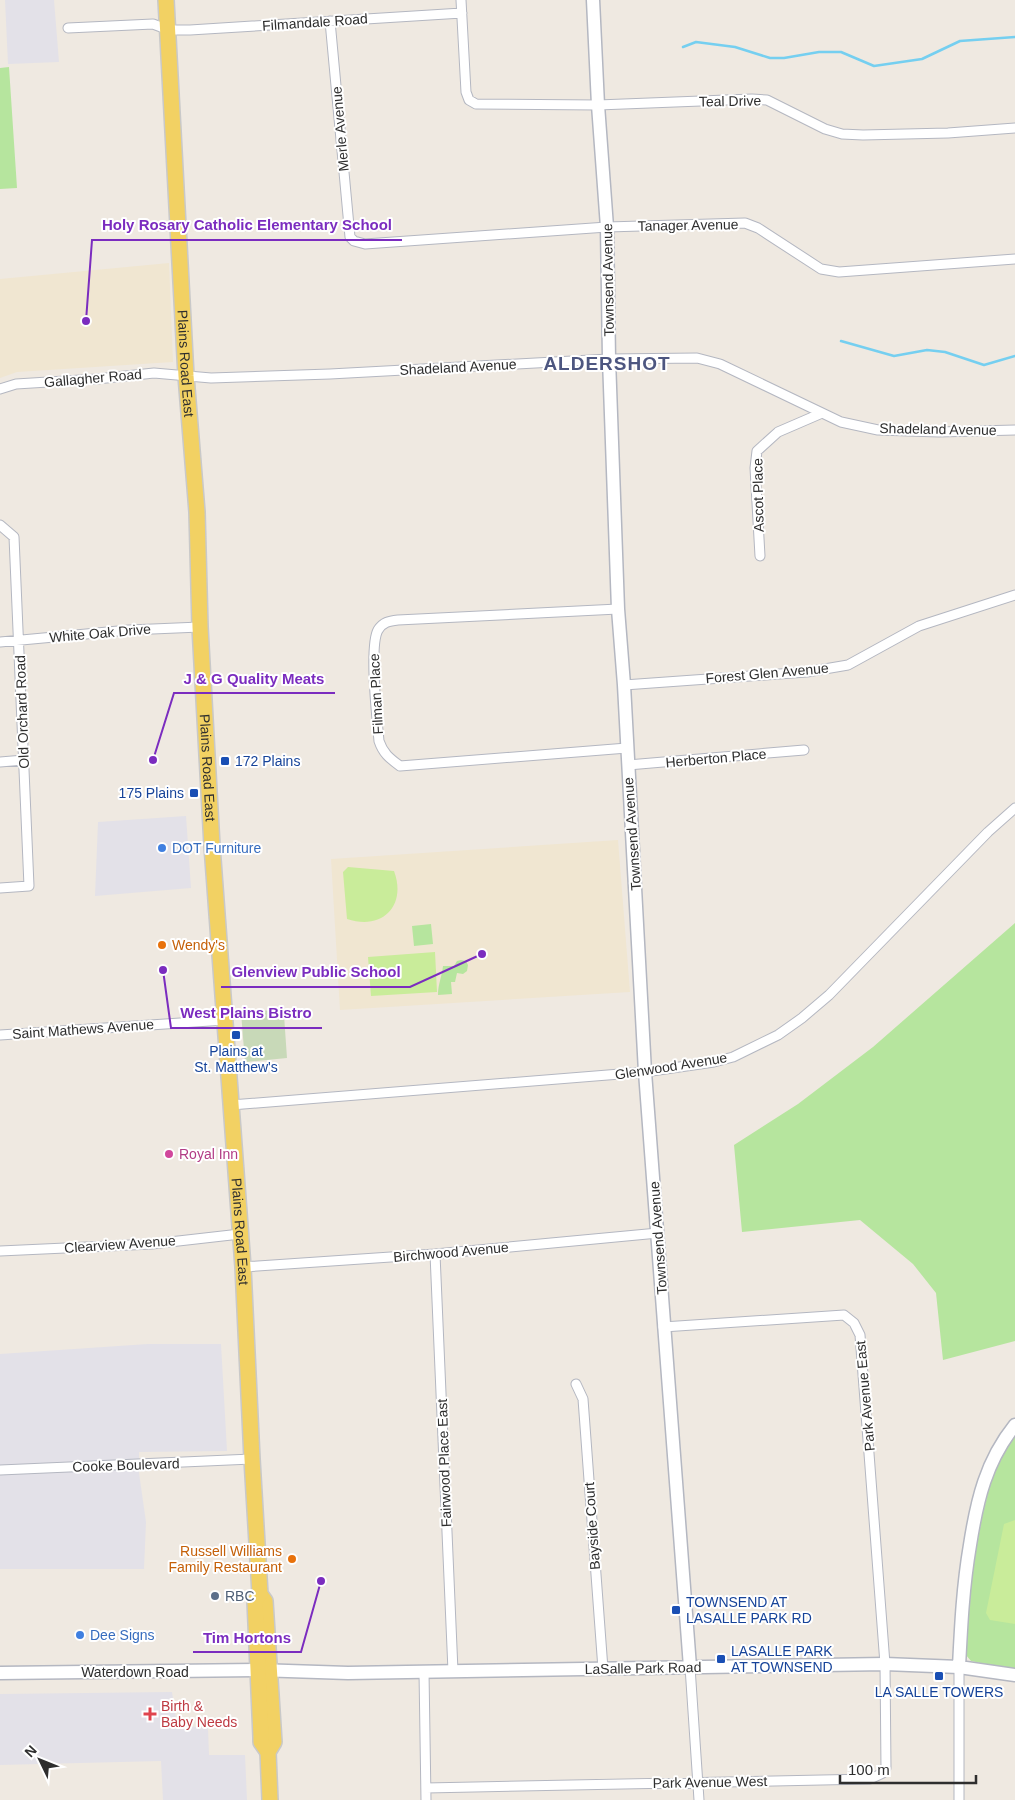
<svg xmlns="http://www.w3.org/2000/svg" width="1015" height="1800" font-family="Arial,sans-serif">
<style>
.industrial{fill:#e3e1e8}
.education{fill:#f0e6d1}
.green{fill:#b6e59e}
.cemetery{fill:#c8d9b8}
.pitch{fill:#c9ec9a}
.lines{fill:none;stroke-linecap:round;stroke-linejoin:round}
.stream{stroke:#75cff0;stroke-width:2.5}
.street-casing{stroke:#b4b7c1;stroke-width:11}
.secondary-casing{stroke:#b4b7c1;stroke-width:15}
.primary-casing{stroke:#c9c9c9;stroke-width:18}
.street{stroke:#fff;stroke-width:9}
.secondary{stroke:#fff;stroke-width:12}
.primary{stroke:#f2d163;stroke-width:15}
.transit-dot{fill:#1a4fb4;stroke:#fff;stroke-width:2}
.shop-dot{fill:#3f7fe0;stroke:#fff;stroke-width:2}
.food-dot{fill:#e8710a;stroke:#fff;stroke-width:2}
.hotel-dot{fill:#d1479c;stroke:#fff;stroke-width:2}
.service-dot{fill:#5c6f8a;stroke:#fff;stroke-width:2}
.health-dot{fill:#e0444e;stroke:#fff;stroke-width:2}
.labels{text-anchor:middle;stroke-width:4;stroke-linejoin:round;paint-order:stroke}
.street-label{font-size:14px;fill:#2e2e2e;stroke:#fff}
.transit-label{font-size:14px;fill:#164399;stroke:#fff;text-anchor:start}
.shop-label{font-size:14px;fill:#366cbe;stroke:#fff;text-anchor:start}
.food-label{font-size:14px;fill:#c56008;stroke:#fff;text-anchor:start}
.hotel-label{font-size:14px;fill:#b23c85;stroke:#fff;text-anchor:start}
.service-label{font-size:14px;fill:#4e5e75;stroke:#fff;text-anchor:start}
.health-label{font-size:14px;fill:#be3a42;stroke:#fff;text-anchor:start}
.district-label{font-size:19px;font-weight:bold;letter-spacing:1px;fill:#4d5680;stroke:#fff}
.leader{fill:none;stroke:#7b2cbf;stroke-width:2}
.callout-dot{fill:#7b2cbf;stroke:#fff;stroke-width:2}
.callout-label{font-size:15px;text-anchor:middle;font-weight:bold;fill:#7b2cbf;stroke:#fff;stroke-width:4;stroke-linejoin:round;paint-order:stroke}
</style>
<rect width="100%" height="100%" fill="#efe9e1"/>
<path class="industrial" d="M5 0H54L59 62 8 64Z
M186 816 191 888 95 896 98 822Z
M148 1344H221L227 1451 139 1452V1473L146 1522 144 1569H0V1354Z
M172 1692 177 1725 208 1728 209 1755H245L247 1800H163L161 1761 0 1765V1694Z"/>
<path class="education" d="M169 263 173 362 17 372 0 378V279Z
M618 840 630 992 340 1010 331 859Z"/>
<path class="green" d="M9 67 17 188 0 189V68Z
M1015 923V1341L943 1360 936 1293 913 1264 860 1220 742 1232 734 1145 798 1104 873 1047Z
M431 924 433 944 414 946 412 926Z
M461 960 466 961 468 965 467 971 463 974 457 973 455 982H451L452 994 438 995C438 984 442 976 443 966H454L457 961Z
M1015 1434V1670L971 1661 966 1655 967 1600 982 1517 993 1473 1000 1457Z"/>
<path class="cemetery" d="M275 1010V1016L284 1015 287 1058 245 1062 241 1012Z"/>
<path class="pitch" d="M348 867 394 871C407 906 382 931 347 919L343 872Z
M435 952 437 992 371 996 368 957Z
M1015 1520V1624L990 1620 986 1613 1004 1524Z"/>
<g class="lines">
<path class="stream" d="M683 47 696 42 735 47 770 58H784L819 52H841L874 66 922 59 960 41 1015 37
M841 341 894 356 927 350 945 352 984 365 1015 356"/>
<defs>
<path id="street" d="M461 0 466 92 469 100 476 104 598 105 752 99 767 100 825 129 842 134 863 135 948 133 1015 128
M330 21 350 237 354 241 365 244 607 227 745 223 758 228 821 269 839 272 1015 259
M68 28 153 24 169 30H190L462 13
M0 389 16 384 97 379 154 373 211 378 330 374 609 359 697 358 720 364 841 422 878 430 939 432 1015 430
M0 525 14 537 29 886 0 888
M760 556 755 468 757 451 778 432 822 413
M618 609 398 620C389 621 383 622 378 630 369 646 377 719 379 741 383 753 389 758 400 766L627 748
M0 642 129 630 200 627
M624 685 807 672 848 665 919 626 1015 595
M0 762 24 760
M628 765 804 750
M0 1035 225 1020
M231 1105 645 1072 714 1062 733 1057 778 1035 802 1018 829 995 988 832 1015 808
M0 1251 152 1244 240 1234
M435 1254 453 1671
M243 1267 435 1254 658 1233
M576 1384 583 1399 603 1669
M0 1470 252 1459
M690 1667 699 1800
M424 1672 426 1800
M426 1788 870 1779 883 1773 886 1768 885 1664 860 1335 854 1323 844 1315 663 1327
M959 1800V1667"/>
<path id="secondary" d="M593 0 598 105 607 227 609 359 618 609 624 685 645 1072 690 1667
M959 1667C961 1626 963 1586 970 1545 977 1500 986 1461 1015 1425
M0 1673 258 1670 348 1673 885 1664 959 1667 1015 1675"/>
<g id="primary">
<path id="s1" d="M166 0 186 376 197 512 200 627 212 846 243 1267 252 1459 260 1594 265 1601 274 1742 268 1752 270 1800"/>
<path d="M260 1594 255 1601 261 1737V1742L268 1752"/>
</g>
</defs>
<use href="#street" class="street-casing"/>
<use href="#secondary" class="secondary-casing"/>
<use href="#primary" class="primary-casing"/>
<use href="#street" class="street"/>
<use href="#secondary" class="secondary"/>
<use href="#primary" class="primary"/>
</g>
<g class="transit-dot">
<rect x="220" y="756" width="10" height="10" rx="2.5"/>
<rect x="189" y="788" width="10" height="10" rx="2.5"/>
<rect x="231" y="1030" width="10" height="10" rx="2.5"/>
<rect x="671" y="1605" width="10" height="10" rx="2.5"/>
<rect x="716" y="1654" width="10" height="10" rx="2.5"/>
<rect x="934" y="1671" width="10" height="10" rx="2.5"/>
</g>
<g class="shop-dot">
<circle cx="162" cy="848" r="5"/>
<circle cx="80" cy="1635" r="5"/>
</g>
<g class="food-dot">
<circle cx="162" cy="945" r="5"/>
<circle cx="292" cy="1559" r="5"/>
</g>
<circle class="hotel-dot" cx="169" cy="1154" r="5"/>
<circle class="service-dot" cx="215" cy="1596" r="5"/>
<path class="health-dot" d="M147.5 1706.5h5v5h5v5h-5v5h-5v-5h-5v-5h5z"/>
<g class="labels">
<g class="street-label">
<text transform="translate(315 22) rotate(-4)" y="5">Filmandale Road</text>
<text transform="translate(730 101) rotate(-1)" y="5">Teal Drive</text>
<text transform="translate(340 129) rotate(-95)" y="5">Merle Avenue</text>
<text transform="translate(688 225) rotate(-1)" y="5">Tanager Avenue</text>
<text transform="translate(608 280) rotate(-91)" y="5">Townsend Avenue</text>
<text dy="5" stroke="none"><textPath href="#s1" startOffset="364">Plains Road East</textPath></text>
<text transform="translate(458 367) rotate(-3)" y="5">Shadeland Avenue</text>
<text transform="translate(93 378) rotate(-5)" y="5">Gallagher Road</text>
<text transform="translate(938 429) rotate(1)" y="5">Shadeland Avenue</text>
<text transform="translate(758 495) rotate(-91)" y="5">Ascot Place</text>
<text transform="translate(100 633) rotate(-5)" y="5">White Oak Drive</text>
<text transform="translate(767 673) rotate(-5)" y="5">Forest Glen Avenue</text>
<text transform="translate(376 694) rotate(-93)" y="5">Filman Place</text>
<text transform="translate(22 712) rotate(-92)" y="5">Old Orchard Road</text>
<text transform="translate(716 758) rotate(-5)" y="5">Herberton Place</text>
<text dy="5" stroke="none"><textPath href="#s1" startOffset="769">Plains Road East</textPath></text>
<text transform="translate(632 834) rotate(-94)" y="5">Townsend Avenue</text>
<text transform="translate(83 1029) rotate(-4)" y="5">Saint Mathews Avenue</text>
<text transform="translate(671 1066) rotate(-9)" y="5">Glenwood Avenue</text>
<text dy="5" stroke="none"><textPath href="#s1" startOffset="1234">Plains Road East</textPath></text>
<text transform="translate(658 1238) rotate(-94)" y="5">Townsend Avenue</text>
<text transform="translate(120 1244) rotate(-4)" y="5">Clearview Avenue</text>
<text transform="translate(451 1252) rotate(-5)" y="5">Birchwood Avenue</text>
<text transform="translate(865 1396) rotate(-95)" y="5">Park Avenue East</text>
<text transform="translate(444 1463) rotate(-92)" y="5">Fairwood Place East</text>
<text transform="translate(126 1465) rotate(-2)" y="5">Cooke Boulevard</text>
<text transform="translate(592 1526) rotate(-94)" y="5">Bayside Court</text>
<text transform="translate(643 1668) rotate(-1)" y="5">LaSalle Park Road</text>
<text x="135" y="1677">Waterdown Road</text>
<text transform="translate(710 1782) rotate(-1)" y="5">Park Avenue West</text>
</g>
<g class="transit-label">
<text x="235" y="766">172 Plains</text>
<text x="184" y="798" text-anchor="end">175 Plains</text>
<text x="236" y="1056" text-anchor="middle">Plains at<tspan x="236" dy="16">St. Matthew's</tspan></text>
<text x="686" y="1607">TOWNSEND AT<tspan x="686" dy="16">LASALLE PARK RD</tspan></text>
<text x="731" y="1656">LASALLE PARK<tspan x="731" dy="16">AT TOWNSEND</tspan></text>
<text x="939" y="1697" text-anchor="middle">LA SALLE TOWERS</text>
</g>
<g class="shop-label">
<text x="172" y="853">DOT Furniture</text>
<text x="90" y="1640">Dee Signs</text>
</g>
<g class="food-label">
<text x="172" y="950">Wendy's</text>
<text x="282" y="1556" text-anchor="end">Russell Williams<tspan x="282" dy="16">Family Restaurant</tspan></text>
</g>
<g class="hotel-label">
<text x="179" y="1159">Royal Inn</text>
</g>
<g class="service-label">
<text x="225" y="1601">RBC</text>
</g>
<g class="health-label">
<text x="161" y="1711">Birth &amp;<tspan x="161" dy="16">Baby Needs</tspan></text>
</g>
<g class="district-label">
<text x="607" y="370">ALDERSHOT</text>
</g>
</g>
<path class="leader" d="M86 321L92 240H402M153 760L174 693H335M482 954L410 987H221M163 970L171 1028H322M321 1581L301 1652H193"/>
<g class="callout-dot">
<circle cx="86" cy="321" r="5"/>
<circle cx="153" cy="760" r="5"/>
<circle cx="482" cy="954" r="5"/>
<circle cx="163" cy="970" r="5"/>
<circle cx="321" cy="1581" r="5"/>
</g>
<g class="callout-label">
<text x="247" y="230">Holy Rosary Catholic Elementary School</text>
<text x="254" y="684">J &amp; G Quality Meats</text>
<text x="316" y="977">Glenview Public School</text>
<text x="246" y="1018">West Plains Bistro</text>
<text x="247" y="1643">Tim Hortons</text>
</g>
<g transform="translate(40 1760) rotate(313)" stroke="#ffffff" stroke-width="4" paint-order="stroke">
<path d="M0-4L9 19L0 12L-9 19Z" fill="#2e2e2e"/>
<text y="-8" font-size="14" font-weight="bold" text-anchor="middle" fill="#2e2e2e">N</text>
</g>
<path d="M840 1775v8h136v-8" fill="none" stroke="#2e2e2e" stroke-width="2.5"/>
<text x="848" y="1775" font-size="15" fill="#2e2e2e" stroke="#ffffff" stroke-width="4" paint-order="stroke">100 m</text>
</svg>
